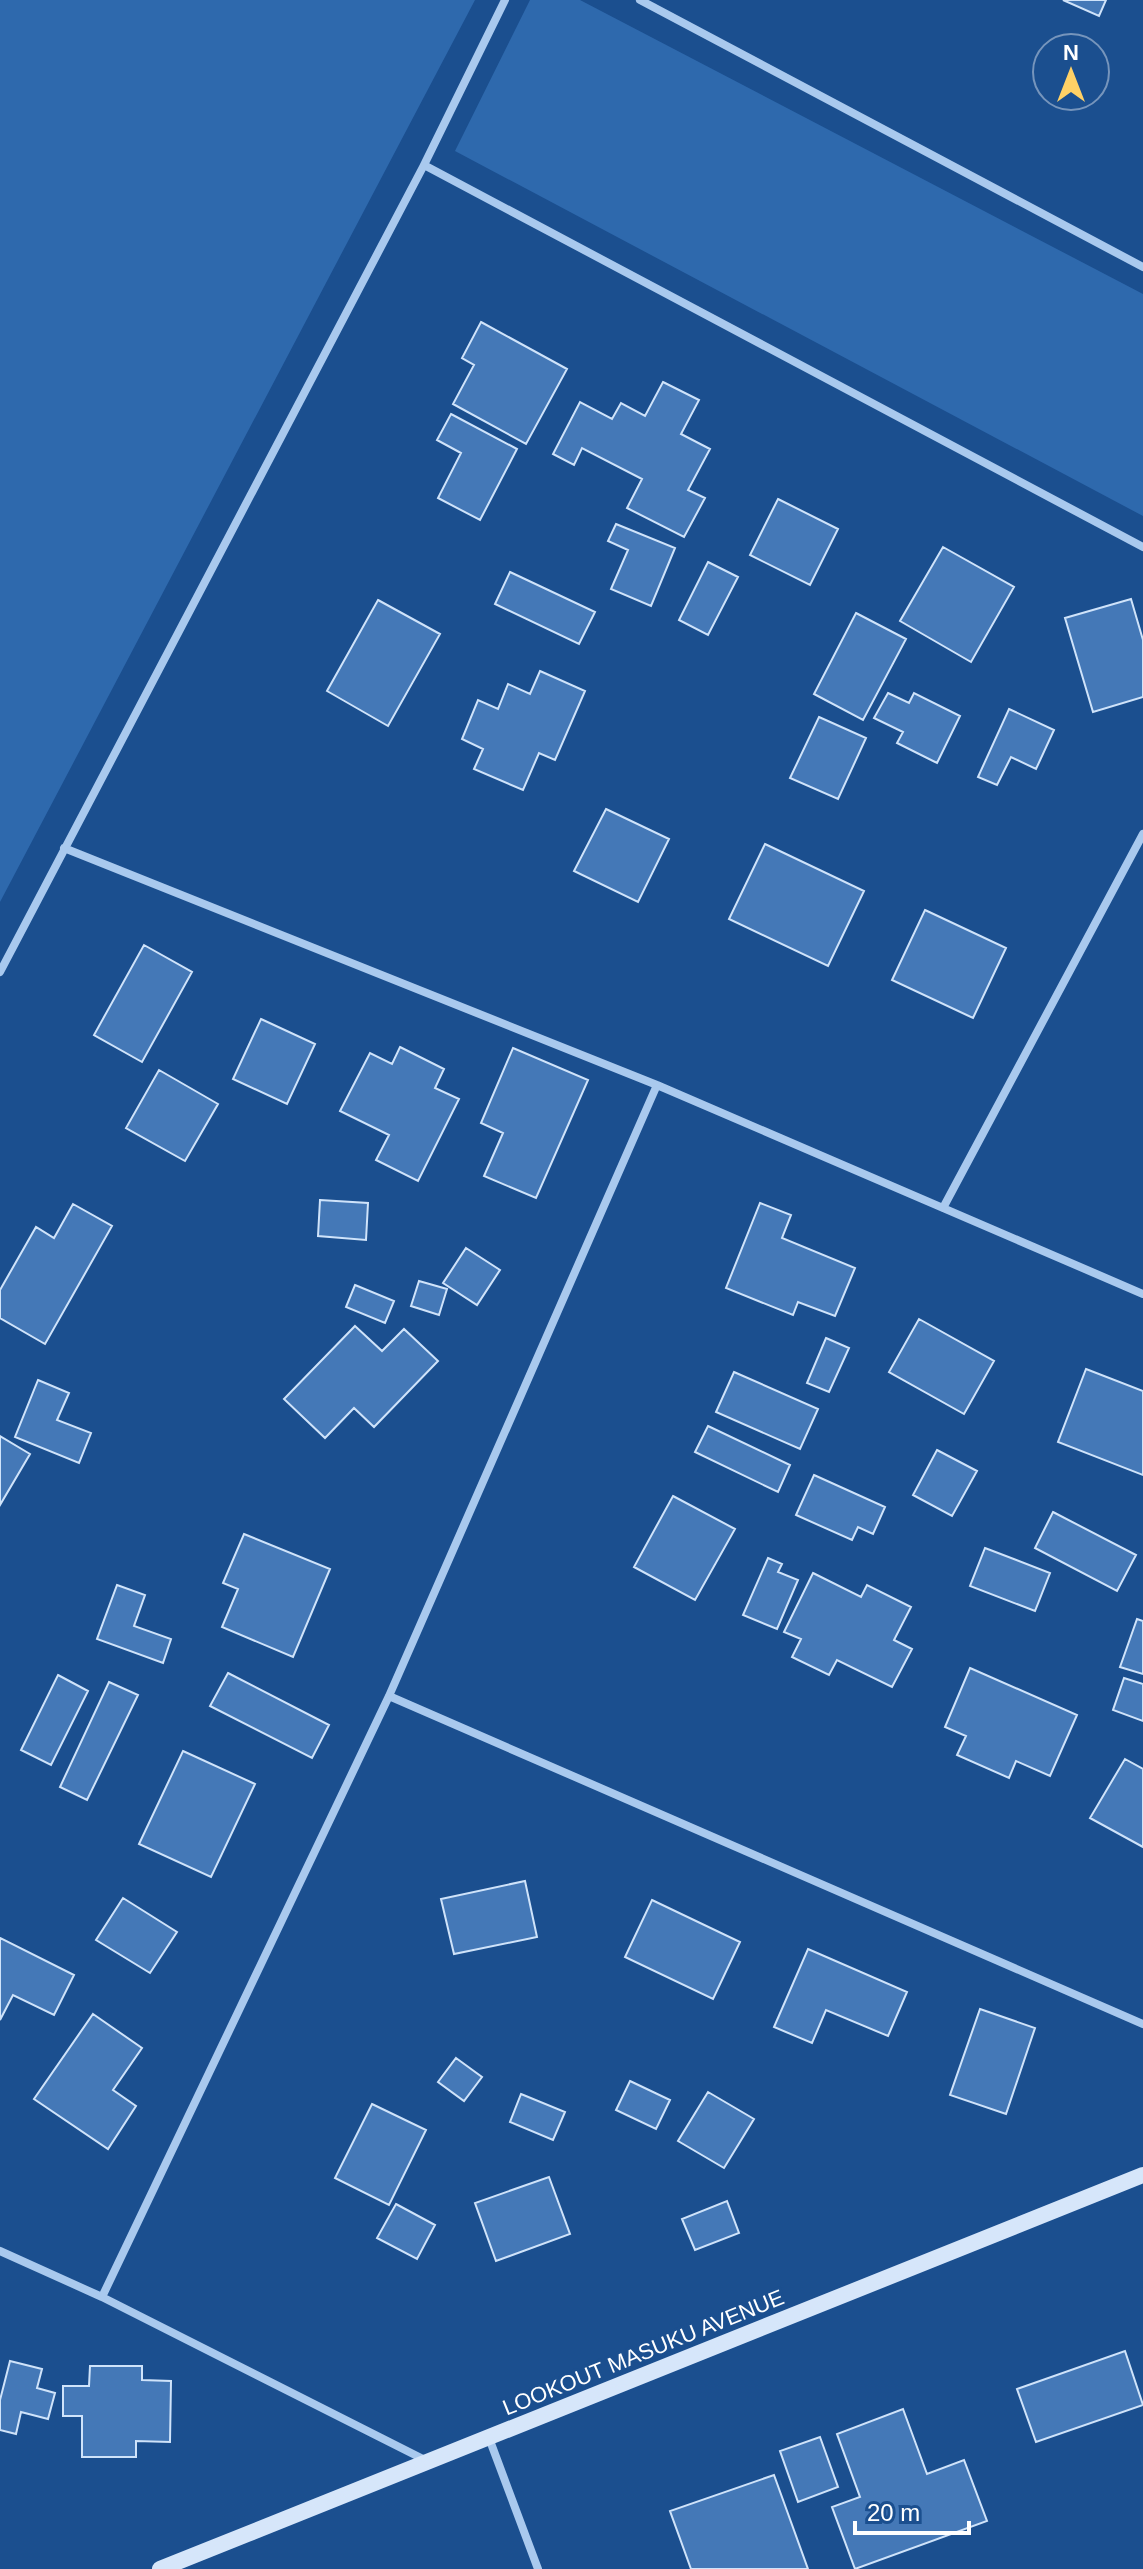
<svg xmlns="http://www.w3.org/2000/svg" width="1143" height="2569" font-family="Helvetica,sans-serif">
<style>
.green{fill:#2e69ad}
.building{fill:#4478b7;stroke:#cfe3fa;stroke-width:2}
.lines{fill:none;stroke-linecap:round;stroke-linejoin:round}
.street{stroke:#a9c9ee;stroke-width:8}
.secondary{stroke:#d6e6fa;stroke-width:16}
.labels{text-anchor:middle;stroke-width:6;stroke-linejoin:round;paint-order:stroke}
.street-label{font-size:22px;fill:#fff;stroke:#1b4f8f}
</style>
<rect width="100%" height="100%" fill="#1b4f8f"/>
<path class="green" d="M0 0H475L0 902Z
M530 0H580L1143 294V516L455 151Z"/>
<path class="building" d="M1063 0H1106L1099 16Z
M481 322 567 369 526 444 453 404 474 365 462 358Z
M663 382 699 400 681 434 710 449 688 490 705 498 684 537 627 508 642 479 582 448 574 465 553 454 580 402 612 419 621 403 645 416Z
M451 414 517 449 480 520 438 498 461 453 437 440Z
M778 499 838 529 810 585 750 555Z
M616 524 675 548 651 606 611 589 628 550 608 541Z
M943 547 1014 587 971 662 900 621Z
M708 562 738 577 708 635 679 620Z
M510 572 595 612 579 644 495 604Z
M1131 599 1143 640V697L1093 712 1065 618Z
M378 600 440 634 388 726 327 691Z
M856 613 906 639 863 720 814 694Z
M540 671 585 691 555 760 539 753 523 790 474 769 483 749 462 739 478 700 498 709 508 684 530 694Z
M888 693 909 703 914 693 960 716 937 763 897 743 903 732 874 718Z
M1009 709 1054 730 1036 769 1011 757 997 785 978 777Z
M819 717 866 738 838 799 790 778Z
M606 809 669 839 638 902 574 871Z
M765 844 864 891 828 966 729 919Z
M925 910 1006 948 973 1018 892 980Z
M144 945 192 972 142 1062 94 1035Z
M261 1019 315 1044 287 1104 233 1079Z
M400 1047 444 1069 435 1088 459 1099 418 1181 376 1160 389 1135 340 1111 370 1053 392 1064Z
M513 1048 588 1080 536 1198 484 1176 503 1133 481 1123Z
M159 1070 218 1104 185 1161 126 1128Z
M320 1200 368 1203 366 1240 318 1236Z
M760 1203 791 1215 782 1238 855 1268 835 1316 798 1302 793 1315 726 1288Z
M73 1204 112 1226 45 1344 0 1318V1290L36 1227 54 1238Z
M466 1248 500 1270 477 1305 443 1283Z
M419 1281 447 1289 439 1315 411 1306Z
M355 1285 394 1301 385 1323 346 1307Z
M919 1319 994 1361 964 1414 889 1372Z
M355 1326 382 1351 404 1329 438 1361 374 1427 354 1408 325 1438 284 1399Z
M826 1338 849 1348 829 1392 807 1383Z
M1086 1369 1143 1391V1475L1058 1442Z
M734 1372 818 1409 800 1449 716 1412Z
M38 1380 69 1393 57 1420 91 1433 79 1463 15 1437Z
M708 1426 790 1465 778 1492 695 1452Z
M0 1436 30 1454 0 1505Z
M937 1450 977 1471 952 1516 913 1495Z
M814 1475 885 1507 873 1534 858 1527 852 1540 796 1515Z
M673 1496 735 1529 695 1600 634 1567Z
M1053 1512 1136 1555 1117 1591 1035 1548Z
M244 1534 330 1569 293 1657 222 1627 238 1589 223 1583Z
M985 1548 1050 1573 1035 1611 970 1586Z
M768 1558 782 1564 778 1572 798 1580 777 1629 743 1615Z
M813 1573 861 1597 867 1585 911 1607 894 1640 912 1649 892 1687 837 1660 829 1675 792 1657 801 1639 784 1632Z
M117 1585 145 1595 134 1626 171 1639 163 1663 97 1639Z
M1137 1619 1143 1621V1674L1120 1667Z
M970 1668 1077 1715 1050 1776 1016 1761 1009 1778 957 1755 966 1736 945 1727Z
M228 1673 329 1725 312 1758 210 1706Z
M58 1675 88 1691 51 1765 21 1750Z
M1124 1678 1143 1684V1721L1113 1710Z
M109 1682 138 1695 87 1800 60 1787Z
M183 1751 255 1784 211 1877 139 1844Z
M1125 1759 1143 1769V1847L1090 1818Z
M525 1881 537 1937 454 1954 441 1899Z
M123 1898 177 1932 150 1973 96 1940Z
M652 1900 740 1942 713 1999 625 1957Z
M0 1938 74 1975 54 2015 13 1995 0 2020Z
M808 1949 907 1992 888 2036 826 2010 812 2043 774 2027Z
M980 2009 1035 2028 1006 2114 950 2095Z
M93 2014 142 2048 113 2090 136 2106 108 2149 34 2099Z
M456 2058 482 2077 464 2101 438 2082Z
M630 2081 670 2100 656 2129 616 2110Z
M708 2092 754 2119 724 2168 678 2141Z
M521 2094 565 2112 553 2140 510 2122Z
M372 2104 426 2130 389 2205 335 2178Z
M549 2177 570 2234 496 2261 475 2203Z
M727 2201 739 2233 695 2250 682 2219Z
M396 2204 435 2225 417 2259 377 2238Z
M1125 2351 1143 2405 1036 2442 1017 2389Z
M10 2361 42 2369 37 2388 55 2393 48 2419 21 2412 16 2434 0 2430V2400Z
M90 2366H142V2380L171 2381 170 2442 136 2441V2457H82V2416H63V2386H89Z
M903 2409 927 2474 964 2460 987 2521 855 2569 832 2507 860 2497 837 2434Z
M820 2437 838 2487 798 2502 780 2451Z
M774 2475 808 2569H691L670 2511Z"/>
<g class="lines">
<path class="street" d="M640 0 1143 267
M424 165 1143 547
M64 848 657 1085 1143 1294
M0 972 424 165 505 0
M943 1208 1143 834
M389 1696 1143 2024
M0 2251 102 2297 429 2462
M102 2297 389 1696 657 1085
M489 2438 538 2569"/>
<path class="secondary" d="M160 2569 1143 2175"/>
</g>
<g class="labels">
<g class="street-label">
<text transform="translate(643 2352) rotate(-22)" y="8">LOOKOUT MASUKU AVENUE</text>
</g>
</g>
<g transform="translate(1071 72)"><circle r="38" fill="#1b4f8f" stroke="#7695bc" stroke-width="2"/>
<path d="M0-6L14 30L0 20L-14 30Z" fill="#ffd166"/>
<text y="-12" font-size="22" font-weight="bold" text-anchor="middle" fill="#ffffff">N</text>
</g>
<path d="M855 2521v12h114v-12" fill="none" stroke="#ffffff" stroke-width="4"/>
<text x="867" y="2521" font-size="24" fill="#ffffff" stroke="#1b4f8f" stroke-width="6" paint-order="stroke">20 m</text>
</svg>
